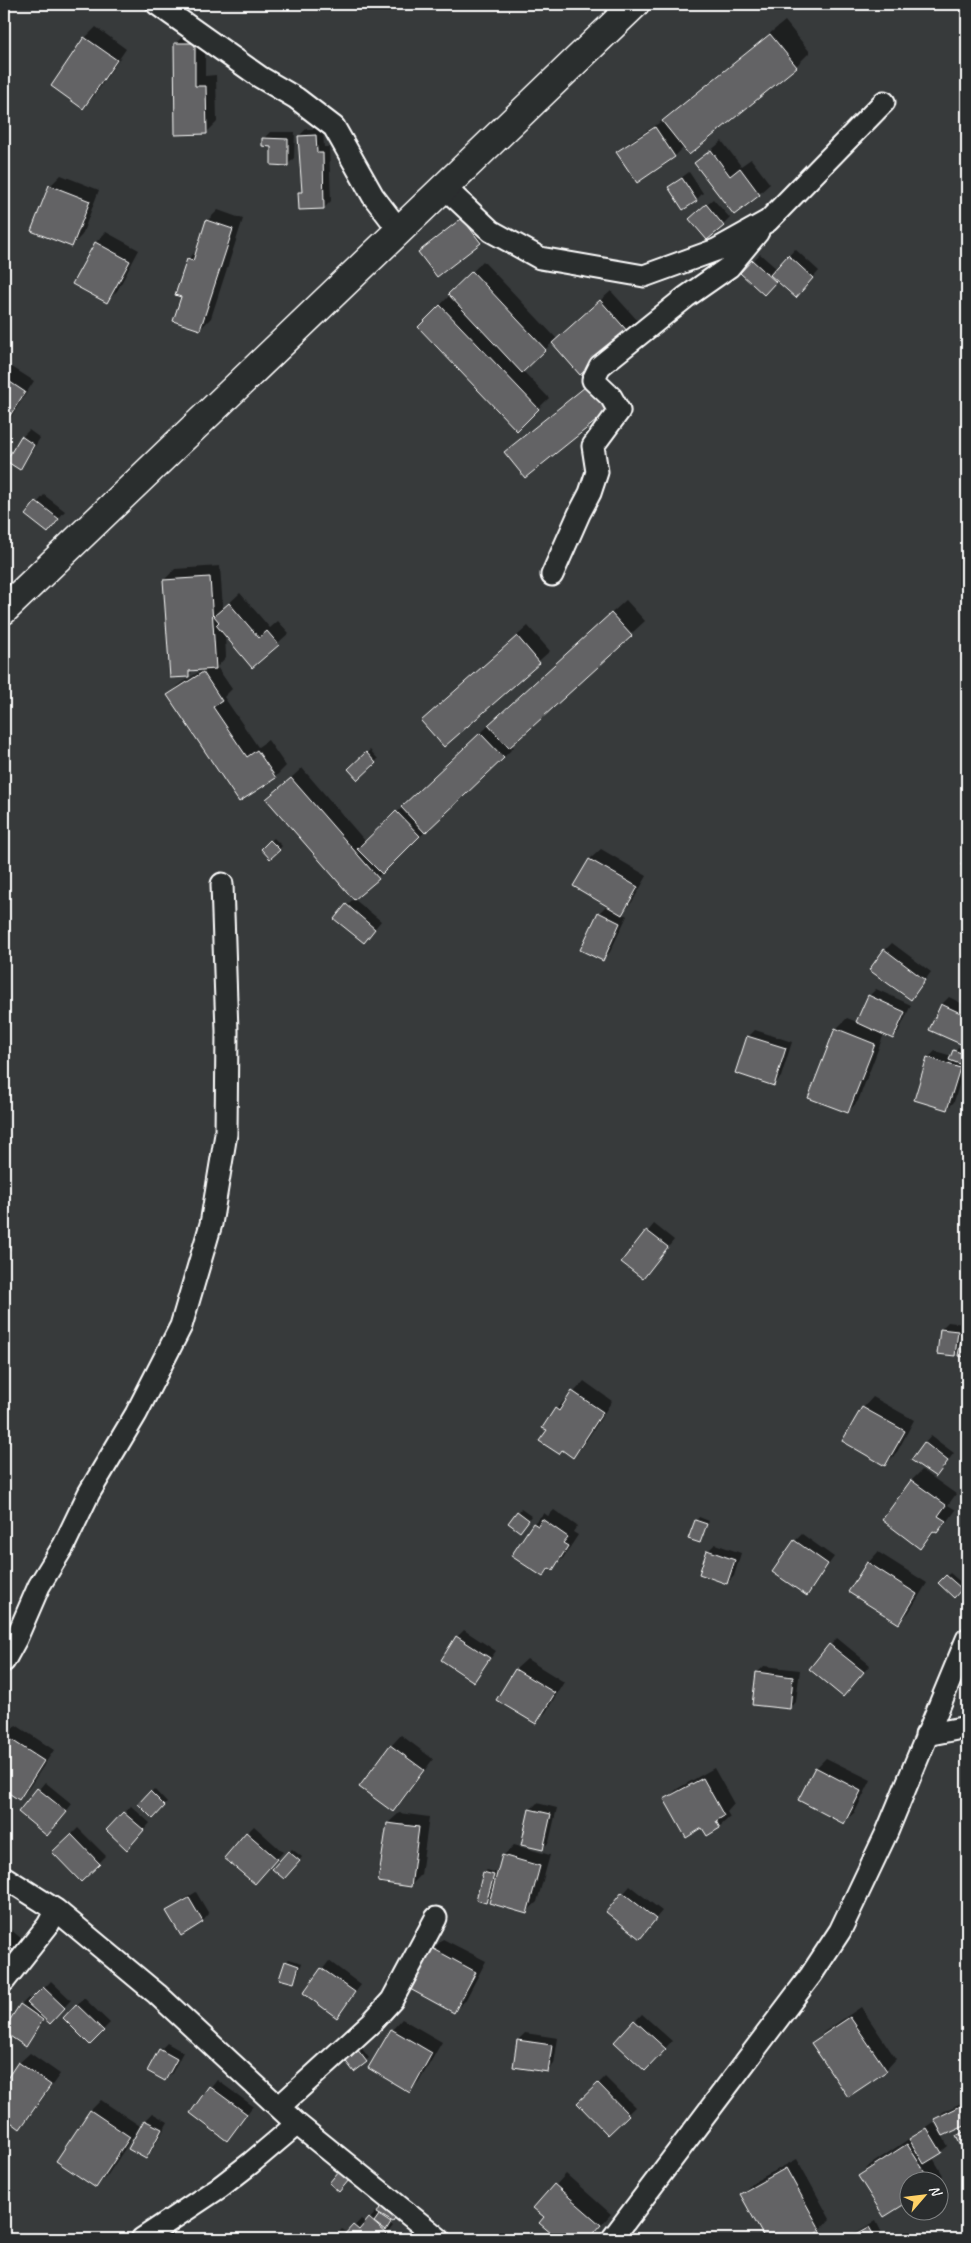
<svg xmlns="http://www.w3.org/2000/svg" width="971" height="2243" font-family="Caveat,sans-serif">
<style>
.shadow{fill:#0007}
.building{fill:#636465;stroke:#fff}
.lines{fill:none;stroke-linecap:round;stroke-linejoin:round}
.minor-casing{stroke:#fff;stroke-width:25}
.secondary-casing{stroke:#fff;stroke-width:31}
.minor{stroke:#2a2d2e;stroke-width:21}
.secondary{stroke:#2a2d2e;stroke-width:28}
</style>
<rect width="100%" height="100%" fill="#373a3b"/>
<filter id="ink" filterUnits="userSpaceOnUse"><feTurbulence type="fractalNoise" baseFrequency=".02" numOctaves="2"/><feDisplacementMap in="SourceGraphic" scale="10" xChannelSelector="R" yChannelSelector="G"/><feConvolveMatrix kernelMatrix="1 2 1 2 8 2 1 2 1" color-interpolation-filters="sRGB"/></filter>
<g filter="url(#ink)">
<path class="shadow" d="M785 21 810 52 796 66 684 147 674 157 618 152 629 142 667 118Z
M4 24 10 25 7 35 4 38Z
M96 27 126 49 94 96 83 107 52 86 85 38Z
M186 33H205V76L216 75 217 122 206 133 175 44Z
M306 129H323L324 147H329L331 201 324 208 300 193 303 190 299 136Z
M270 132H295L294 158 287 165 273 145 263 139Z
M722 141 741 166 751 159 770 184 759 194 696 163Z
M689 172 703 193 696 200 669 187Z
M61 175 99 190 82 235 72 245 50 186Z
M713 199 730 218 723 225 697 212Z
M473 209 490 231 480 242 420 252Z
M218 210 243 219 211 318 200 329 183 296 188 259 198 249 207 221Z
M106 232 139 250 117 291 107 301 74 283 96 242Z
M795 249 819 271 803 289 777 280 764 293 741 273 760 254 777 269Z
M483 261 557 339 611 291 638 321 580 374 553 342 523 371 549 398 517 429 419 327Z
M12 367 34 381 4 428V375Z
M601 373 621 397 506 452 517 442Z
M29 430 40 438 26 461 19 468 22 437Z
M44 495 65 511 54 524 27 515Z
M220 566 223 609 240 593 270 628 278 621 289 633 252 666 225 634 226 657 217 667 232 689 224 697 258 747 268 740 286 766 275 777 239 801 169 695 179 685 203 669H195L189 675 164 580 175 569Z
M626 600 645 621 511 744 514 747 503 758 354 899 381 921 364 942 347 905 354 898 268 799 302 768 366 842 504 711Z
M528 626 550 651 444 745 434 710Z
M370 750 378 759 358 779 349 769Z
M274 838 282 846 270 858 262 849Z
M601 849 647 876 632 902 622 913 627 916 610 952 603 959 599 913 607 905 575 886 590 859Z
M892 943 931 972 911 999 885 950Z
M876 989 911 1005 899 1031 893 1038 884 1034 858 1101 848 1112 836 1029 847 1018 857 1022 869 996Z
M949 997 967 1006V1042L965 1045 942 1004Z
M755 1030 792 1042 781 1077 774 1084 748 1037Z
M958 1047 966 1051 962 1060 966 1061 954 1102 947 1109 928 1058 935 1051 952 1056Z
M654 1224 674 1240 643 1278 623 1262Z
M4 1248 11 1252 4 1263Z
M948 1322 964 1324 963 1334 967 1329V1356L960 1355 961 1348 954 1355 938 1353 941 1329Z
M584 1381 612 1401 583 1446 573 1456 548 1430 556 1409 567 1398 568 1399Z
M873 1397 914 1420 896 1454 885 1464 863 1408Z
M931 1436 954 1453 936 1476 925 1443Z
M922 1470 956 1494 948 1505 956 1510 948 1521 937 1532 935 1531 920 1547 883 1520 912 1480Z
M521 1509 531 1516 523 1527 518 1512Z
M554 1510 577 1526 573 1532 578 1535 563 1558 543 1576 512 1555 534 1523 544 1513 548 1516Z
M699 1517 709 1521 700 1542 696 1521Z
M802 1534 834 1557 807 1594 795 1541Z
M715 1544 741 1553 734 1576 727 1583 708 1551Z
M878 1552 927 1583 909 1612 899 1622 868 1563Z
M950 1573 964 1585 954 1596 940 1583Z
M464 1630 496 1651 474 1680 457 1637Z
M837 1638 870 1665 843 1696 810 1669Z
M527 1659 564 1682 546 1712 536 1722 498 1700 516 1669Z
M764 1666 800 1670 796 1701 789 1708 757 1673Z
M16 1725 54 1750 29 1788 19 1799 4 1789V1738Z
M401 1735 433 1759 403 1800 393 1810 361 1786 391 1746Z
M826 1758 871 1780 855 1812 844 1822 816 1768Z
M714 1768 734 1804 727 1812 730 1817 719 1827H703L666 1800 677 1789Z
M45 1782 72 1804 54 1827 20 1812Z
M154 1789 167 1803 153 1817 140 1804Z
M537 1803 557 1808 549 1842 543 1848 530 1810Z
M131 1806 150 1823 134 1841 108 1830Z
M399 1813 429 1817 421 1875 410 1886 388 1823Z
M254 1826 283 1852 255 1883 247 1833Z
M78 1828 106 1856 81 1881 54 1852Z
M514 1845 550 1855 537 1902 526 1912 492 1895 486 1902 484 1873 487 1870 498 1873 503 1856Z
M292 1849 302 1857 287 1875 274 1869Z
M630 1886 662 1911 640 1937 608 1912Z
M196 1892 209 1914 203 1921 168 1912 175 1905Z
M4 1924 22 1939 4 1963Z
M443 1939 486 1961 465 2001 454 2011 433 1949Z
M289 1959 302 1963 296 1979 293 1982 286 1962Z
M329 1961 361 1985 337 2016 304 1993Z
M51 1981 71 2000 50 2022 46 2018 26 2045 4 2031 21 2005 28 1998 32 2001Z
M84 1998 110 2023 90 2043 64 2018Z
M861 2007 896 2059 886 2070 813 2043 824 2032Z
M642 2014 672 2041 652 2062 615 2042Z
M402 2019 442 2042 420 2080 410 2091 392 2030Z
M525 2033 558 2038 554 2064 547 2071 518 2040Z
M167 2043 183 2052 172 2073 165 2079 160 2050Z
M360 2046 369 2058 354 2070 345 2059Z
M30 2053 60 2074 30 2116 20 2127 4 2115V2085L19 2063Z
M605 2077 635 2107 608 2133 579 2103Z
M217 2080 253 2106 233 2132 191 2113Z
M101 2100 140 2126 107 2176 96 2186 91 2110Z
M967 2100V2123L942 2135 948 2146 933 2158 943 2175 938 2180H908V2200L884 2216 859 2176 870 2165 934 2122 941 2134 943 2133 936 2119 943 2112Z
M152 2113 168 2122 152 2150 145 2157 130 2149 145 2120Z
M967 2128V2156L957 2136Z
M797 2159 830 2219 820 2230 802 2239H767L742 2194 752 2183Z
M566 2174 611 2214 589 2239H559L541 2223 545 2217 535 2208Z
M400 2210 390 2224 393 2226 383 2239H333L342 2229 348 2233 361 2219 366 2223 376 2212Z
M876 2221 885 2239H848L855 2233Z"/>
<path class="building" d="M4 27 7 28 4 40Z
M770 34 797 67 689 155 662 121Z
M84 37 117 60 83 109 51 86Z
M174 43H195V86H206L207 134 175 135Z
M655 127 675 157 637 183 616 152Z
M316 135 317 153H323L324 209 299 210 298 192H302L298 136Z
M262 138 288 139V166L271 165V147L262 146Z
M711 150 730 176 740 168 760 195 734 215 694 163Z
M682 178 697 201 683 210 668 187Z
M49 185 90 201 72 247 31 231Z
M706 204 724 226 707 240 689 219Z
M462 218 481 243 437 277 418 252Z
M206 220 233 229 200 330 173 321 181 297 175 295 187 259 193 261Z
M95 242 130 261 107 303 72 284Z
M788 255 813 278 796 298 770 275Z
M752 260 776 282 764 295 740 273Z
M472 271 546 350 522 373 448 294Z
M600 300 629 333 580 375 552 343Z
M440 305 539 409 517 431 418 327Z
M4 378 25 392 4 425Z
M590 383 611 409 525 478 504 452Z
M21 436 34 445 20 470 6 461Z
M36 501 59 519 48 533 25 515Z
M210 577 216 669 189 671V677L170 678 163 580Z
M229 603 259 638 267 631 279 645 252 668 216 625 219 622 214 616Z
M611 613 632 636 509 748 488 725Z
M517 636 540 663 444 747 421 721Z
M203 672 222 701 213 707 247 757 257 750 276 778 239 802 167 695Z
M480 733 504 758 425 833 401 807Z
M366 752 376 763 358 780 348 769Z
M291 778 379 879 354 900 266 799Z
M396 811 420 836 382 874 357 849Z
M270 840 280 850 270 859 261 849Z
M967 851V869L961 865Z
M589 859 638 887 622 915 573 886Z
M346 904 375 929 364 943 334 919Z
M598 912 620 923 603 961 580 950Z
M884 949 925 980 911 1000 869 970Z
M868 995 905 1012 893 1039 856 1022Z
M941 1004 967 1016V1041L965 1046 929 1030Z
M835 1028 875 1044 848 1113 808 1098Z
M747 1036 786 1048 774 1086 735 1073Z
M953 1050 964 1054 960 1064 949 1060Z
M927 1057 960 1068 947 1110 914 1100Z
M967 1181V1206L963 1205Z
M646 1230 668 1247 643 1279 621 1262Z
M940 1329 958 1331 955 1356 937 1354Z
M962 1333 967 1334V1357L958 1356Z
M572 1391 603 1412 573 1458 562 1450 559 1454 539 1441 547 1430 542 1428 555 1408 559 1411Z
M862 1407 905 1431 885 1466 842 1441Z
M924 1442 948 1461 936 1477 911 1460Z
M911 1480 946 1505 938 1516 946 1521 937 1533 933 1531 920 1549 882 1520Z
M517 1511 529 1520 520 1532 508 1523Z
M542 1519 568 1537 563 1543 568 1546 553 1570 549 1568 543 1577 511 1556 533 1523 538 1526Z
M695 1520 707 1524 700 1543 688 1539Z
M794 1540 828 1564 807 1596 772 1572Z
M707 1550 735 1560 727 1584 699 1574Z
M867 1562 917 1594 899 1624 848 1592Z
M946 1575 962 1589 954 1598 938 1583Z
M456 1636 490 1658 474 1682 441 1660Z
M829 1644 864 1672 843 1697 809 1669Z
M515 1669 555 1693 536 1724 496 1700Z
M756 1672 793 1677 790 1709 752 1705Z
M4 1735 44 1761 19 1800 4 1790Z
M390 1745 424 1770 393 1812 359 1787Z
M815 1767 861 1791 844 1824 798 1800Z
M703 1778 724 1816 716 1821 720 1828 707 1836 702 1828 686 1838 664 1799Z
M37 1788 67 1812 47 1836 18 1812Z
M150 1791 165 1806 153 1819 138 1804Z
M529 1809 551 1814 543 1850 521 1845Z
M123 1812 144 1830 127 1850 106 1830Z
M387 1823 419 1827 411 1887 378 1882Z
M246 1832 277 1859 255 1884 224 1858Z
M71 1834 100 1864 81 1882 52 1852Z
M288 1851 300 1861 284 1879 272 1869Z
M502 1855 540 1866 527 1914 489 1903Z
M483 1872 494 1875 486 1903 476 1900Z
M622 1892 656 1919 640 1939 606 1912Z
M189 1898 203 1922 181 1936 166 1911Z
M4 1943 13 1950 4 1962Z
M432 1948 476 1972 454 2013 410 1989Z
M285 1961 299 1966 294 1983 279 1979Z
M321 1968 355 1992 337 2018 303 1993Z
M43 1987 65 2008 50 2024 27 2003Z
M20 2004 43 2020 26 2047 4 2032V2029Z
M76 2004 104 2031 90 2045 63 2018Z
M850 2017 887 2071 848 2097 811 2043Z
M634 2020 666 2049 645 2071 614 2042Z
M391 2029 432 2053 410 2093 368 2068Z
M517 2040 552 2045 548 2072 513 2067Z
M159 2049 177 2059 165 2081 147 2071Z
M357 2049 367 2062 354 2072 344 2059Z
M18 2062 51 2085 20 2129 4 2117V2083Z
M598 2083 629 2115 608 2135 577 2103Z
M209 2086 247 2114 227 2141 190 2113Z
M963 2105 967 2113V2125L943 2136 934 2119Z
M90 2110 130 2137 96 2188 56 2161Z
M144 2120 162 2129 146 2159 128 2149Z
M927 2128 942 2153 924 2164 909 2139Z
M967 2130V2159L956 2136Z
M907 2144 930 2180H908V2202L884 2217 858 2176Z
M786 2168 821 2231 805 2239H765L740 2194Z
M339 2171 349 2180 339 2192 329 2183Z
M554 2184 601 2225 589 2239H558L539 2223 544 2217 533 2208Z
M382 2204 398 2214 393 2222 377 2213Z
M379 2215 391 2223 386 2231 374 2222Z
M369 2218 387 2234 383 2239H347L343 2236 353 2225 359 2230Z
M869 2227 876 2239H847Z"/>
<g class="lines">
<defs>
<path id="minor" d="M157 4 260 77 296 98 334 127 373 196 399 230
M444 187 491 231 540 258 644 276 716 250 768 221 884 102
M552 575 579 514 590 493 597 472 593 446 619 411 611 397 593 380 600 366 686 297 729 267 758 232
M4 1661 16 1639 39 1586 64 1545 89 1493 136 1414 181 1326 211 1224 226 1134 227 1031 222 884
M926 1735 967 1727
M4 1877 56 1910 157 1994 297 2124 439 2239
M4 1981 48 1925 56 1910
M279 2107 372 2022 392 2000 436 1918
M142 2239 220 2187 251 2163 297 2124
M612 2239 811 1975 840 1931 887 1832 967 1639"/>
<path id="secondary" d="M4 610 635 4"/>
</defs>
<use href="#minor" class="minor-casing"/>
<use href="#secondary" class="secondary-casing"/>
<use href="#minor" class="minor"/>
<use href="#secondary" class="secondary"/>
</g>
</g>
<rect width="971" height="2243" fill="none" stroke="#2a2d2e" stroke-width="20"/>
<rect x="10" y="10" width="951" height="2223" fill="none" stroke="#fff" stroke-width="2" filter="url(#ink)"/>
<g transform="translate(924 2196) rotate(62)"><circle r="24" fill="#2a2d2e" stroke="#7f8182"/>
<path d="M0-4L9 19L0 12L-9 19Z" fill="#ffd166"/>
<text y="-8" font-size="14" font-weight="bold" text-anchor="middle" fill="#ffffff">N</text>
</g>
</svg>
